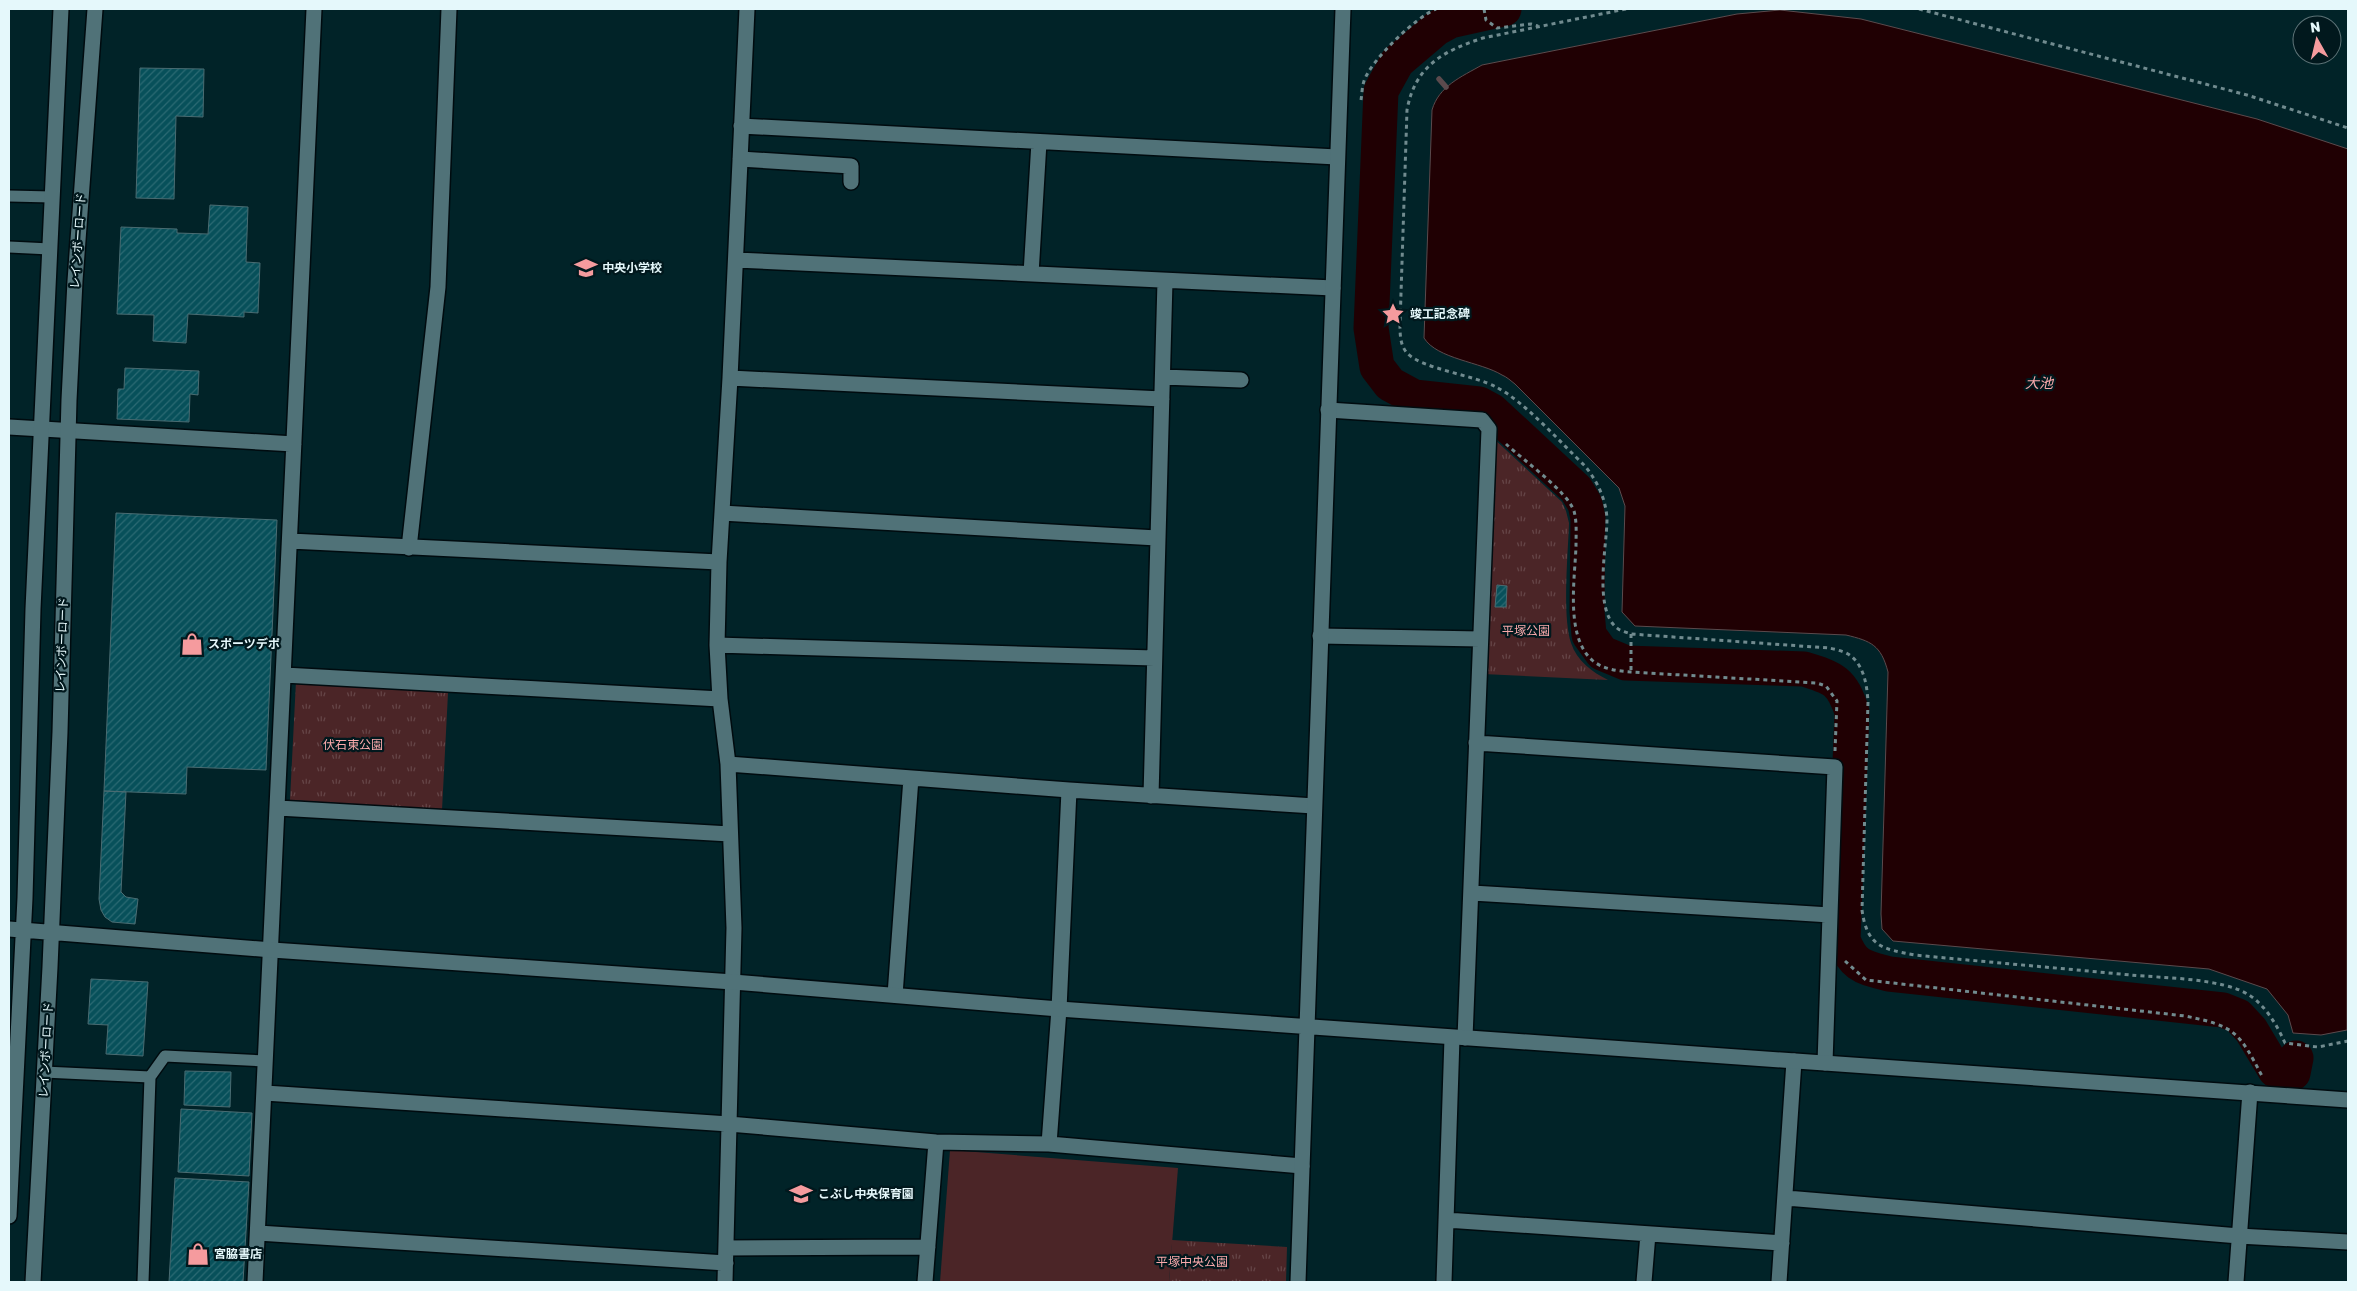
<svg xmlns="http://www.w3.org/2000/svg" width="2357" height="1291" font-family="Rubik,'Noto Sans JP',sans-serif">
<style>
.green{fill:#4b2527}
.park{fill:url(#park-tufts)}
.water{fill:#200003;stroke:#5b4a4d}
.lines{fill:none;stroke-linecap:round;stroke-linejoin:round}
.stream{stroke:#5b4a4d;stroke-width:5.5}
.river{stroke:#200003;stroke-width:35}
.building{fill:url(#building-hatch);stroke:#4a6c72}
.service-casing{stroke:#000b0f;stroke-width:14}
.minor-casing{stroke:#000b0f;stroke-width:18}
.tertiary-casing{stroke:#000b0f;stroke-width:18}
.path{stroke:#718b8f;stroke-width:3;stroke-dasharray:4 4;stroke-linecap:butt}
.service{stroke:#507278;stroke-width:11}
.minor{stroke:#507278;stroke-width:15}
.tertiary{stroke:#507278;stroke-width:15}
.labels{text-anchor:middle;stroke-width:4.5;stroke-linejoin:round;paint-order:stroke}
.street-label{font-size:12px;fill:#e5f8fb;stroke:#01181d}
.poi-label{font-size:12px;font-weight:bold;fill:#e5f8fb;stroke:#01181d;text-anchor:start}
.park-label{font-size:12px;fill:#fbaaac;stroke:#01181d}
.water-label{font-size:14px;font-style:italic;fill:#faa9ab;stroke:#01181d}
</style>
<defs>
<pattern id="park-tufts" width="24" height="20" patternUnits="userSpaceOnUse" patternTransform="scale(1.25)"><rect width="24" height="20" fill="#4b2527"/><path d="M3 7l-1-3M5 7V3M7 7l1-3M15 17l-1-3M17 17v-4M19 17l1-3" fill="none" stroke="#654547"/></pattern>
<pattern id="building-hatch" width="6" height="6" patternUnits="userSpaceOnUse" patternTransform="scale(1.25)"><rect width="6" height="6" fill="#07505a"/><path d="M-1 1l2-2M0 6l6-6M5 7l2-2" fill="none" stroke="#2b6a73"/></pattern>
</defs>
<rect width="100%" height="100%" fill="#012328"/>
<path class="green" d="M950 1150 1178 1168 1169 1282H940Z"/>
<path class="park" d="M1492 437 1562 502 1566 511 1569 523C1568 554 1562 616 1571 643 1577 661 1592 672 1608 680L1483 674Z
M296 681 448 693 442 810 290 800Z
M1172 1240 1287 1247 1286 1282H1169Z"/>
<path class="water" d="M1780 10 1861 19 2257 119 2348 149 2347 1030 2321 1035 2293 1033 2288 1015 2267 989 2209 969 1893 941 1882 929 1881 914 1888 672C1881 645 1871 641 1846 635L1635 626 1622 612 1625 506 1619 488 1515 384C1511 381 1507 377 1502 375 1481 362 1437 359 1424 338L1432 110C1439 86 1461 77 1482 65L1737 14Z"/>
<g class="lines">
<path class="stream" d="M1411 50 1419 58
M1439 79 1446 87"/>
<path class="river" d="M1504 9 1450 21 1437 28 1397 62 1381 91 1371 328 1377 367 1390 384 1414 397 1479 404 1492 411 1576 489 1585 504 1588 518 1587 611 1589 635 1602 653 1626 663 1804 669C1834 678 1842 681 1852 712L1843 940C1854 967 1863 967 1889 974L2223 1010 2238 1016 2251 1030 2275 1070 2293 1073 2296 1058"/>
</g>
<path class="building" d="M140 68 204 69 203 117 176 116 174 199 136 198Z
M210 205 248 207 246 262 260 263 258 313 244 312V317L188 314 186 343 153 341 154 315 117 314 121 227 177 229V233L208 234Z
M125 368 199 371 198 395 190 394 189 422 117 419 118 389H124Z
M116 513 277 520 266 770 187 767 186 794 104 791Z
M1497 585 1507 586 1506 607H1495Z
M104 791 126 792 121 892 126 897 138 899 135 924 112 922 105 917 101 910 99 899Z
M91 979 148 982 143 1056 106 1054 108 1025 88 1024Z
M185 1071 231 1072 230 1107 184 1105Z
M181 1109 252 1113 249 1176 178 1172Z
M175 1178 249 1182 243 1282H169Z"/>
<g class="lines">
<defs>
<path id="service" d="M9 196 52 197
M9 247 50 249
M44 1072 150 1077 165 1056 266 1061
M143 1282 150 1077"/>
<path id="minor" d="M741 126 1337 157
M740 159 851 166V182
M736 260 1333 288
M1031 274 1039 142
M1163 377 1241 380
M730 378 1162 399
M1328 410 1482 420 1489 429 1465 1038
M9 427 294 444
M722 513 1157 538
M290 541 719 562
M409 548 438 287 449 9
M1320 636 1480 639
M717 645 1154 658
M284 675 720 699
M1476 743 1835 767 1825 1063
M728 764 1069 790 1314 806
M1151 796 1165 281
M278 808 730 834
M1472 893 1830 915
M895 995 911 778
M265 1093 729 1124 936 1142 1049 1144 1302 1166
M1049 1144 1059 1009 1069 790
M1786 1198 2239 1236 2348 1242
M1446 1220 1782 1243
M258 1233 726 1263
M726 1248 928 1247
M255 1282 314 9
M725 1282 734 928 728 764 720 699 717 645 719 562 730 378 747 9
M925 1282 936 1142
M1444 1282 1452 1038
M1644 1282 1648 1234
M1779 1282 1794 1061
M2236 1282 2250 1092"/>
<path id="tertiary" d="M9 929 272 950 733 982 1059 1009 2348 1100
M9 1216 25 898 33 609 61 9
M33 1282 50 967 60 732 69 400 75 281 95 9
M1298 1282 1343 9"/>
</defs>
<use href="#service" class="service-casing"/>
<use href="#minor" class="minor-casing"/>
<use href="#tertiary" class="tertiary-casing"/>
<path class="path" d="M1484 9 1486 20 1497 28 1531 24 1538 26
M1626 9 1483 38C1443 51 1415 66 1407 110L1400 324C1400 334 1400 345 1407 353 1422 369 1474 375 1496 387 1524 401 1561 443 1585 466 1597 481 1606 499 1607 519 1607 546 1593 609 1617 628 1620 631 1626 632 1631 634L1829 648C1834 649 1843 651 1848 654 1864 664 1867 685 1868 702L1862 910C1867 947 1883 949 1915 955 1987 962 2058 968 2130 975 2162 978 2223 978 2249 995 2265 1005 2277 1025 2285 1043L2318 1047 2348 1041
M1919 9 2247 95 2348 128
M1361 100C1362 94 1362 87 1364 81 1371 60 1416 17 1436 9
M1506 444C1523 460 1567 491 1574 511 1577 522 1576 534 1576 546 1575 578 1565 636 1592 660 1602 669 1617 671 1631 672L1817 683 1826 686 1837 701 1835 751
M1631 634V672
M1845 961 1866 980 2185 1016C2235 1026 2239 1032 2262 1076"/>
<use href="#service" class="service"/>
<use href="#minor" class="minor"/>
<use href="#tertiary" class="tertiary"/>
</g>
<defs>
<symbol id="school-bare" viewBox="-9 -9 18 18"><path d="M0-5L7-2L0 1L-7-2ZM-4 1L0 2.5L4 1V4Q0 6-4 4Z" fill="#f59b9e" stroke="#01181d" stroke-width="2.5" paint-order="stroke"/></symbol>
<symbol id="sight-bare" viewBox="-9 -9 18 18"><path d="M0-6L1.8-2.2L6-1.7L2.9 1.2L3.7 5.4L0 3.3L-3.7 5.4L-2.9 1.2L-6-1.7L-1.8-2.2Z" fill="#f59b9e" stroke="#01181d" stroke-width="2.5" paint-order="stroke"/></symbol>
<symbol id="shop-bare" viewBox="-9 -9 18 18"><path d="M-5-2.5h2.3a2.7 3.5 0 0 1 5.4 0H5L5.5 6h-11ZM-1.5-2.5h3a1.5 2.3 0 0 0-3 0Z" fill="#f59b9e" stroke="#01181d" stroke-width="2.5" paint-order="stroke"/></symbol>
</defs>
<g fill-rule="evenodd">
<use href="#school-bare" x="570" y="252" width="32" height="32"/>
<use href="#sight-bare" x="1377" y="298" width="32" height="32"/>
<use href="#shop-bare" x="176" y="628" width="32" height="32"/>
<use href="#school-bare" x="785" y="1178" width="32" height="32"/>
<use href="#shop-bare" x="182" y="1238" width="32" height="32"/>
</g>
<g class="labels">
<g class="street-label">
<text transform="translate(78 241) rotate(-86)" y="4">レインボーロード</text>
<text transform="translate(62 645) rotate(-88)" y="4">レインボーロード</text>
<text transform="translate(46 1050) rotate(-87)" y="4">レインボーロード</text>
</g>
<g class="poi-label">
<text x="602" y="272">中央小学校</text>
<text x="1410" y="318">竣工記念碑</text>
<text x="208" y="648">スポーツデポ</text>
<text x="818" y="1198">こぶし中央保育園</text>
<text x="214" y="1258">宮脇書店</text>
</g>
<g class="park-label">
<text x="1526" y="635">平塚公園</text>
<text x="353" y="749">伏石東公園</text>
<text x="1192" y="1266">平塚中央公園</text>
</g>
<g class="water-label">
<text x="2039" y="388">大池</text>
</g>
</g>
<rect width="2357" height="1291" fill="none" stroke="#e5f8fb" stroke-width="20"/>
<g transform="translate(2317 40) rotate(352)"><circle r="24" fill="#01181d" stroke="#5c7276"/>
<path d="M0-4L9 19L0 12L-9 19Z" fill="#f59b9e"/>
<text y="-8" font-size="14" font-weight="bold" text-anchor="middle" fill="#e5f8fb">N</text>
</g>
</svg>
